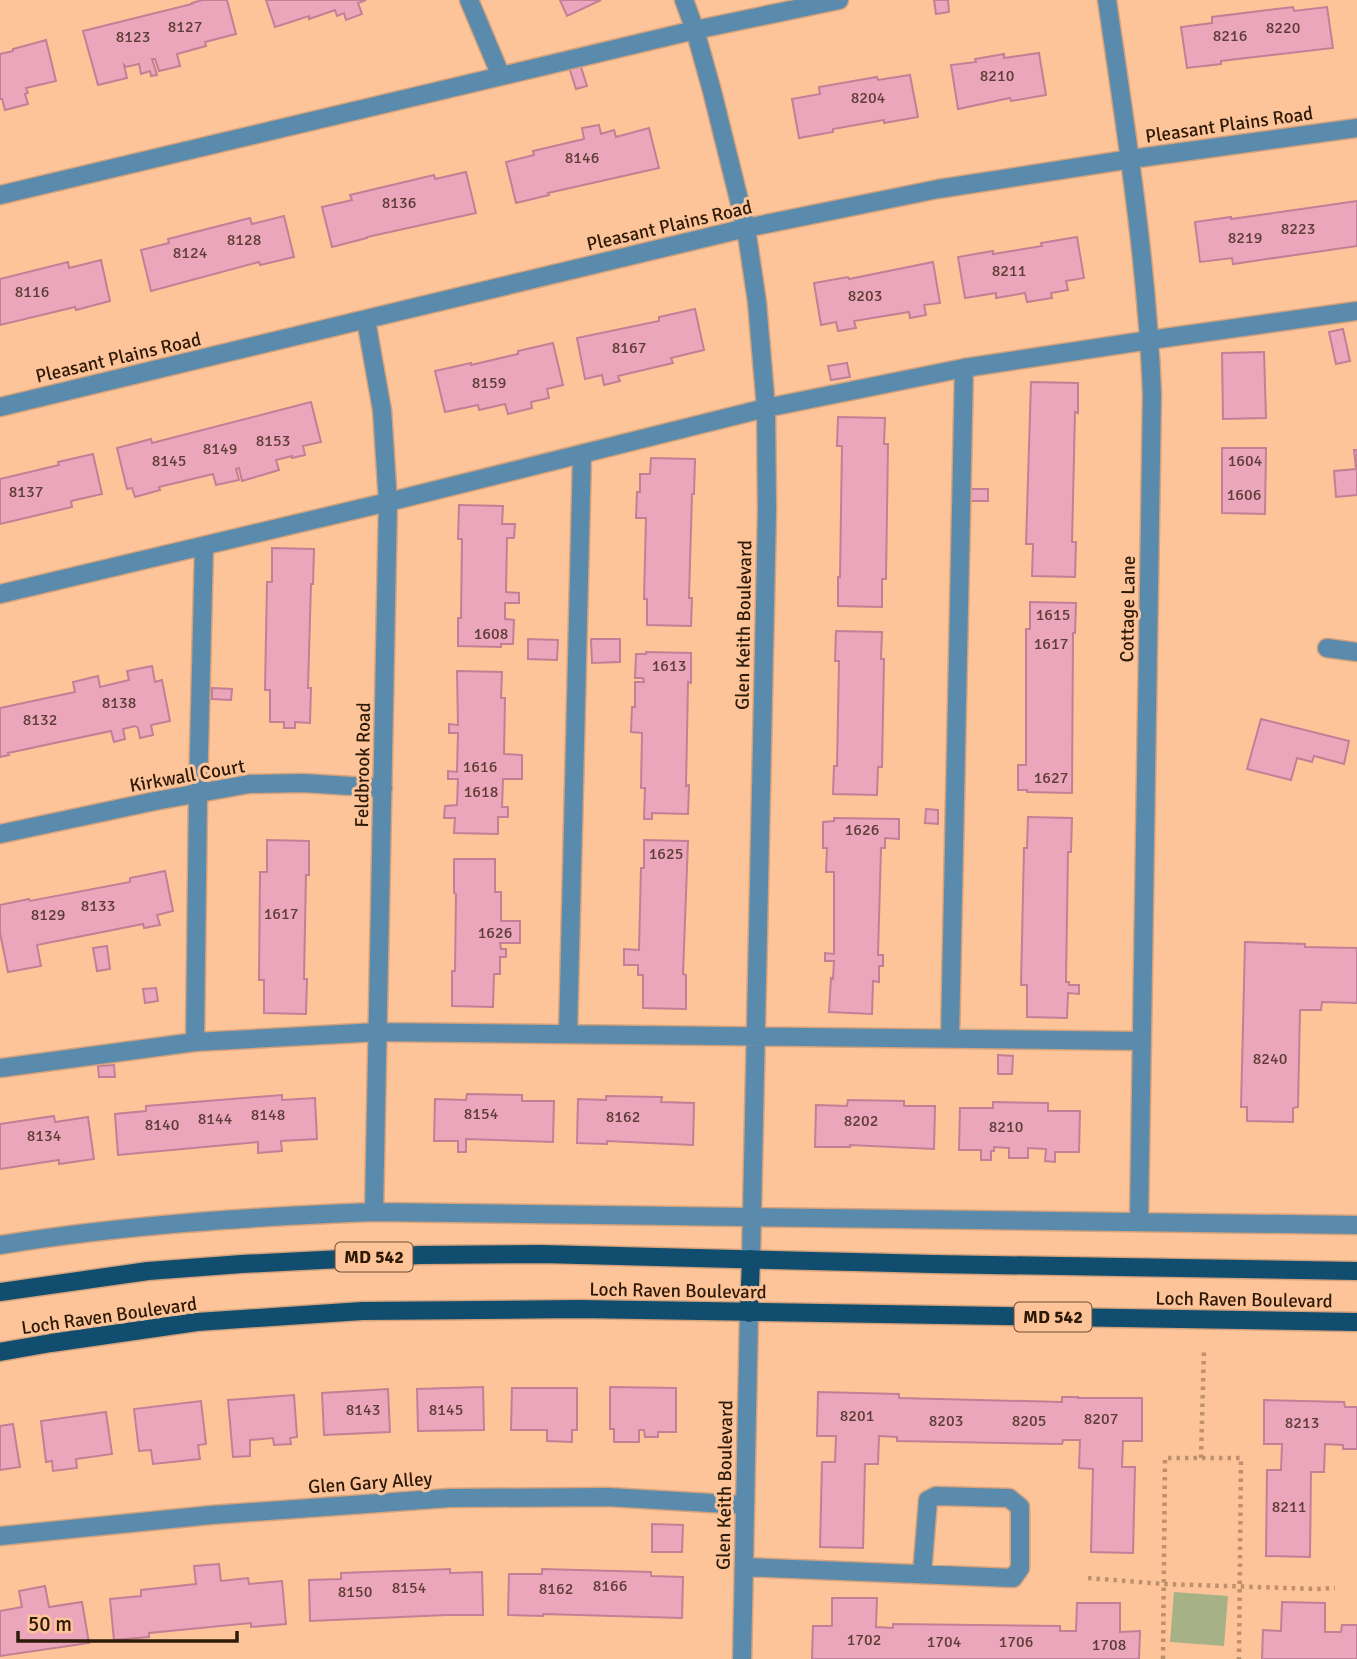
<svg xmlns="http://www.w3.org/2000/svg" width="1357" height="1659" font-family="Signika,sans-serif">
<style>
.park{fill:#a7b186}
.building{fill:#eba6bc;stroke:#c27f95;stroke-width:2}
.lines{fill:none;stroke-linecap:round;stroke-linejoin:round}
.minor-casing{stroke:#d4a27c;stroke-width:21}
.major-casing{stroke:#d4a27c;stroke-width:21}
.path{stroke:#be906d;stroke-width:4.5;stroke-dasharray:3.5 5;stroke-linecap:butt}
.minor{stroke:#5b8bac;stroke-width:18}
.major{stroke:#104d6e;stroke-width:18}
.labels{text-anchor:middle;stroke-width:6;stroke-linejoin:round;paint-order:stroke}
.number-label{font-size:16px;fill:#5d3d35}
.shield{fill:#fdc499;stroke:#6c4d34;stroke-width:2}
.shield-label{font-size:18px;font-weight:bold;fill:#2e1a08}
.street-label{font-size:19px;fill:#2e1a08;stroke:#fdc499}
</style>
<rect width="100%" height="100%" fill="#fdc499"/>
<path class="park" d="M1174 1592 1228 1596 1224 1646 1170 1642Z"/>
<path class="building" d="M202 0H227L236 34 205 42 206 46 177 54 180 66 159 71 155 59H152L157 75 151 76 150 71 141 74 139 64 126 67 124 65 127 78 98 85 83 31 192 4V3Z
M266 0H366L358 3 362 14 346 20 344 13 337 16 335 10 309 19V16L275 27Z
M560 0H601L567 16Z
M934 0H948L949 12 936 14Z
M1293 7 1294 11 1327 7 1333 48 1221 61V64L1187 68 1181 27 1212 23V17Z
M46 40 56 81 26 88 28 93 25 94 28 104 5 110 2 99H0V54L13 51V49Z
M1039 53 1046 95 1011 101 1010 98 958 109 951 65 976 62 975 59 1004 54V58Z
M580 64 587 86 576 89 569 67Z
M910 75 918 117 884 123V120L833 129V132L799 138 792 99 820 94 819 87 877 77 878 80Z
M599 125 601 134 614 130 616 137 649 128 659 168 548 193 549 195 516 203 506 162 534 155 533 151 584 139 582 128Z
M466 172 476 213 367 237V238L332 247 322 207 352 200 350 195 434 175 435 179Z
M1357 201V246L1233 264 1232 258 1200 262 1195 222 1231 217V219Z
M284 216 294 257 260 265 259 262 151 291 141 250 169 243 168 239 250 218 252 224Z
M1077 237 1084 278 1066 281 1068 290 1051 293 1052 298 1027 302 1025 293 996 298V293L965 298 958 257 993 251V254L1042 246 1041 243Z
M101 260 110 301 76 310 75 307 0 325V279L68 262 69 268Z
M933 262 940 303 924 305 926 315 910 318 909 312 854 321 856 328 838 331 836 322 821 325 814 283 848 277 849 279Z
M695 309 704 350 671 358 673 363 618 376 620 381 604 385 602 375 585 379 577 338 659 321V317Z
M1343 329 1350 361 1336 364 1329 332Z
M553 343 563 385 547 389 549 398 531 402 532 408 508 414 505 404 479 410 478 405 445 412 435 371 471 363V365L518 354V351Z
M1264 352 1266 418 1223 419 1222 353Z
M847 363 850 377 831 380 828 366Z
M1031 382 1078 383V413L1075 412 1072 542H1076L1075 577 1032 576 1033 544H1026Z
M311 402 321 442 303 446 305 455 292 458V456L276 460 279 470 242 481 239 468 236 469 239 480 216 485 213 474 159 487 160 490 135 497 132 488 127 489 117 448 151 439 152 443Z
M838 417 885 418 884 444H888L886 579H882V607L838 606V577H840L842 446H837Z
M1222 448H1266L1265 514 1222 513Z
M1354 450H1357V495L1336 497 1334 471 1356 469Z
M93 454 102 494 71 501 72 507 0 524V479L59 465 58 462Z
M651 458 695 459 694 494H692L689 598H692L691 626 647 625V599H644L646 518H636L637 492H640V474H650Z
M970 489H988V501H970Z
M459 505 503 506 502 524H515L514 538H507L506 592 519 593V603H505V619L514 620 513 644H501V647L458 646V618H461L462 539H458Z
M272 548 314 549 313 584H311L308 688H311L310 723 295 722V728H284V722H270V690H265L267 582H272Z
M1030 602 1076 603 1075 633H1073L1072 793 1027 792V790H1018V765H1026V629H1030Z
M836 631 882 632 881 659H884L882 767H878L877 795 833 794 834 766H837L839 661H835Z
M528 639 558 640 557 660 528 659Z
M591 639H620V662L592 663Z
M646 652 691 653V683L688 682 686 786 689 785 688 814 652 813V819H644L645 788H641L642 733 631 732 632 707H635V682H644L643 678H635L636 654H646Z
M152 666 155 682 162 680 170 721 151 725 153 735 140 738 138 728 135 726 123 729 125 739 114 742 111 731 8 753 9 755 0 757V708L75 692 73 682 98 676 100 687 129 680 127 671Z
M457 671 502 672 501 698H505L504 754 522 755V779H503L502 807H508V817H498V834L454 833 455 818H444L445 806 457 805 458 779H448V771L457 772 458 733H449V724L458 725Z
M212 688 232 689 231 700 212 699Z
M1261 719 1349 741 1344 764 1314 756 1312 762 1297 758 1291 780 1247 769Z
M926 809 938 810V824L925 823Z
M1028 817 1072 818 1071 852H1068L1066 982H1069V985H1079V994L1068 993 1067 1018 1027 1017V985H1021L1024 848H1027Z
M834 818 899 819V839L885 838V848H881L878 955H883V966H879V982L873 981 872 1014 829 1012 831 978 833 979 834 961H825V953L834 954V872H826L827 848H823V822L834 821Z
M267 840 309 841V875H306L304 979H307L306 1014 264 1013V980H259L260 872H267Z
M644 840 688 841 683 974 686 975V1009L643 1008V975H638V965H624V949L639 950 641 868H644Z
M454 859H495V892H501V921H520V943H500L501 949H506V957H500V974H494L493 1007 452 1006V971H455L456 894 454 893Z
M165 871 173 911 157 915 160 925 144 928 143 924 37 945 41 966 8 972 0 933V905L29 899 30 901 130 882V878Z
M1245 942 1305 944V947L1357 948V1003L1322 1002 1321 1010H1300L1298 1107 1293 1108V1122L1247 1121V1107H1241Z
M107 946 110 969 97 971 93 948Z
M156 988 158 1001 145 1003 143 989Z
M998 1055 1013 1056 1012 1074H998Z
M114 1065 115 1077H99L98 1066Z
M467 1094 522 1095V1101H554L553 1142 466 1139V1152H458V1141H434L435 1099 466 1100Z
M282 1095V1100L315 1098 317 1139 281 1141 282 1151 258 1153V1142L118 1155 115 1114 146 1111V1106Z
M606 1096 662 1097 661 1102 694 1103 693 1145 607 1141V1144L577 1143 578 1099 606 1100Z
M848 1100 904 1101V1106H935L934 1149 850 1145V1147H815L816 1105 847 1106Z
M993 1102 1048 1103V1111H1080L1079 1152H1055V1162L1045 1161 1046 1149 1028 1148V1158H1009V1148L994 1147V1151H991V1160H981V1150H959L960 1108H993Z
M54 1116 55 1122 88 1117 94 1159 59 1164V1160L0 1169V1124Z
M483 1387 484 1430 418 1431 417 1389Z
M610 1387 676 1388V1432H658V1437H645L644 1430H639V1442H614V1429H610Z
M512 1388H577V1430H572V1442L547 1441V1430H511Z
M388 1389 390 1432 324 1435 322 1393Z
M818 1392 899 1394V1398L1062 1402V1397H1078V1398H1142V1441H1123L1122 1467H1135L1133 1553 1091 1552 1093 1469 1079 1468 1080 1440H1063L1062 1444 897 1441V1437L879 1436 878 1464H865L863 1548 820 1547 822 1462H835L836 1436H817Z
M294 1395 297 1437 290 1438 291 1444 274 1445 273 1438 250 1440V1456L233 1457 228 1400Z
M1264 1400 1344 1402 1345 1407H1357V1449H1343V1445L1325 1444 1324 1472H1311L1310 1557 1266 1556 1267 1470H1281L1282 1444H1264Z
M201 1401 206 1444 198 1445 200 1459 153 1464 151 1450 139 1451 134 1409Z
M106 1412 112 1454 76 1459 77 1468 53 1471 52 1461 46 1462 41 1421Z
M13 1424 20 1467 0 1470V1426Z
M652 1524 683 1525 682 1552H652Z
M219 1564 221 1581 248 1578 249 1584 282 1581 286 1624 251 1627V1623L149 1633V1637L114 1640 110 1599 141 1596V1590L196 1584 194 1566Z
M450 1569V1573L482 1572 483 1615H447L310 1621 309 1580 341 1579V1573Z
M542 1569 651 1572V1576L683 1577 682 1618 543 1614V1616L508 1615 509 1574H542Z
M45 1586 49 1607 82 1602 89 1643 0 1656V1611L22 1607 19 1591Z
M832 1598H877L876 1627 893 1628V1624L1060 1626V1631H1076L1077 1603H1120V1632L1140 1631 1139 1659H812L813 1626H832Z
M1282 1602 1325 1603V1632H1341L1342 1625H1357V1659H1262L1263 1630 1281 1631Z"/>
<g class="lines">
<defs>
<path id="minor" d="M469 0 501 76
M684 0 695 30 712 91 746 228 757 302 766 408 767 510 751 1259
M1107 0C1126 131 1147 262 1152 394L1139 1221
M0 195 695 30 839 0
M366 320 382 410 388 502 374 1212
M0 407 746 228 938 189 1131 159 1357 128
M0 594 388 502 766 408 964 368 1150 340 1357 311
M1327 648 1357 652
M0 834 155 801 249 784 303 783 383 788
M568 1034 582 454
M950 1038 964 368
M195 1042 378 1032 1142 1041
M0 1068 195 1042 198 793 204 546
M0 1245C124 1225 248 1217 374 1212L1357 1225
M0 1536 211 1515 449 1498 608 1497 745 1505
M744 1567 1013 1578 1020 1568V1507L1009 1498 936 1496 928 1500 922 1574
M742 1659 749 1313"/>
<path id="major" d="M0 1292 148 1271 242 1264 420 1255 541 1254 933 1264 1357 1271
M749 1313 751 1259
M0 1352 51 1343 197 1322 362 1311 579 1309 1357 1322"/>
</defs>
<use href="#minor" class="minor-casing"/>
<use href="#major" class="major-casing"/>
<path class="path" d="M1201 1458 1204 1348
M1088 1578 1164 1584 1317 1589 1335 1588
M1163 1659 1165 1458H1241L1239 1659"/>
<use href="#minor" class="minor"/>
<use href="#major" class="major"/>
</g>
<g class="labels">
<g class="number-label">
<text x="185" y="32">8127</text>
<text x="1283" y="33">8220</text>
<text x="1230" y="41">8216</text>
<text x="133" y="42">8123</text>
<text x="997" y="81">8210</text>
<text x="868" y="103">8204</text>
<text x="582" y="163">8146</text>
<text x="399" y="208">8136</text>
<text x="1298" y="234">8223</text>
<text x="1245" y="243">8219</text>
<text x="244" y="245">8128</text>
<text x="190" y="258">8124</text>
<text x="1009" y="276">8211</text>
<text x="32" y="297">8116</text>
<text x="865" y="301">8203</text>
<text x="629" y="353">8167</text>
<text x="489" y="388">8159</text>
<text x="273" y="446">8153</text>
<text x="220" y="454">8149</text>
<text x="169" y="466">8145</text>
<text x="1245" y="466">1604</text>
<text x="26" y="497">8137</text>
<text x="1244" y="500">1606</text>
<text x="1053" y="620">1615</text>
<text x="491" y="639">1608</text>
<text x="1051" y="649">1617</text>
<text x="669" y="671">1613</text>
<text x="119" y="708">8138</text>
<text x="40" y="725">8132</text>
<text x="480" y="772">1616</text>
<text x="1051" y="783">1627</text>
<text x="481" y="797">1618</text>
<text x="862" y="835">1626</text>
<text x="666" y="859">1625</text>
<text x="98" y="911">8133</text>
<text x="281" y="919">1617</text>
<text x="48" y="920">8129</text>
<text x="495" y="938">1626</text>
<text x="1270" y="1064">8240</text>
<text x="481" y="1119">8154</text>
<text x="268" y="1120">8148</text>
<text x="623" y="1122">8162</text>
<text x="215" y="1124">8144</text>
<text x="861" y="1126">8202</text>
<text x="162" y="1130">8140</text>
<text x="1006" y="1132">8210</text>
<text x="44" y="1141">8134</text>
<text x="363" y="1415">8143</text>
<text x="446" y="1415">8145</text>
<text x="857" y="1421">8201</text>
<text x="1101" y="1424">8207</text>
<text x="946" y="1426">8203</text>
<text x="1029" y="1426">8205</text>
<text x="1302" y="1428">8213</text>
<text x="1289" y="1512">8211</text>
<text x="610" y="1591">8166</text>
<text x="409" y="1593">8154</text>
<text x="556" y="1594">8162</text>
<text x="355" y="1597">8150</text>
<text x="864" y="1645">1702</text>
<text x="944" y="1647">1704</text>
<text x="1016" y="1647">1706</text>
<text x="1109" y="1650">1708</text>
</g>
<g class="shield">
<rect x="335.5" y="1242.5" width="77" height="29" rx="5"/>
<rect x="1014.5" y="1302.5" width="77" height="29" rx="5"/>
</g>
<g class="shield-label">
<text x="374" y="1263">MD 542</text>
<text x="1053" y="1323">MD 542</text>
</g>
<g class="street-label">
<text transform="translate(1229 124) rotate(-8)" y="7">Pleasant Plains Road</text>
<text transform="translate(669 225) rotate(-13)" y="7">Pleasant Plains Road</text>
<text transform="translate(118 357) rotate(-13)" y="7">Pleasant Plains Road</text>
<text transform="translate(1127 609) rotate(-89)" y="7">Cottage Lane</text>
<text transform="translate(743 625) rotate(-89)" y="7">Glen Keith Boulevard</text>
<text transform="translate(362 765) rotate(-89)" y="7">Feldbrook Road</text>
<text transform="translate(187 775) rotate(-10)" y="7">Kirkwall Court</text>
<text transform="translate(678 1290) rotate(1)" y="7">Loch Raven Boulevard</text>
<text transform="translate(1244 1299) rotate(1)" y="7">Loch Raven Boulevard</text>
<text transform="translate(109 1315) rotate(-8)" y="7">Loch Raven Boulevard</text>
<text transform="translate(370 1482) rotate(-4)" y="7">Glen Gary Alley</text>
<text transform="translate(724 1485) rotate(-89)" y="7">Glen Keith Boulevard</text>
</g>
</g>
<path d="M18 1631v10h219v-10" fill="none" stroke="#2e1a08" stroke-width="3.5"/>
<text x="28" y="1631" font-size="21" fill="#2e1a08" stroke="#fdc499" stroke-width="5" paint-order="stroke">50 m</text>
</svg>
